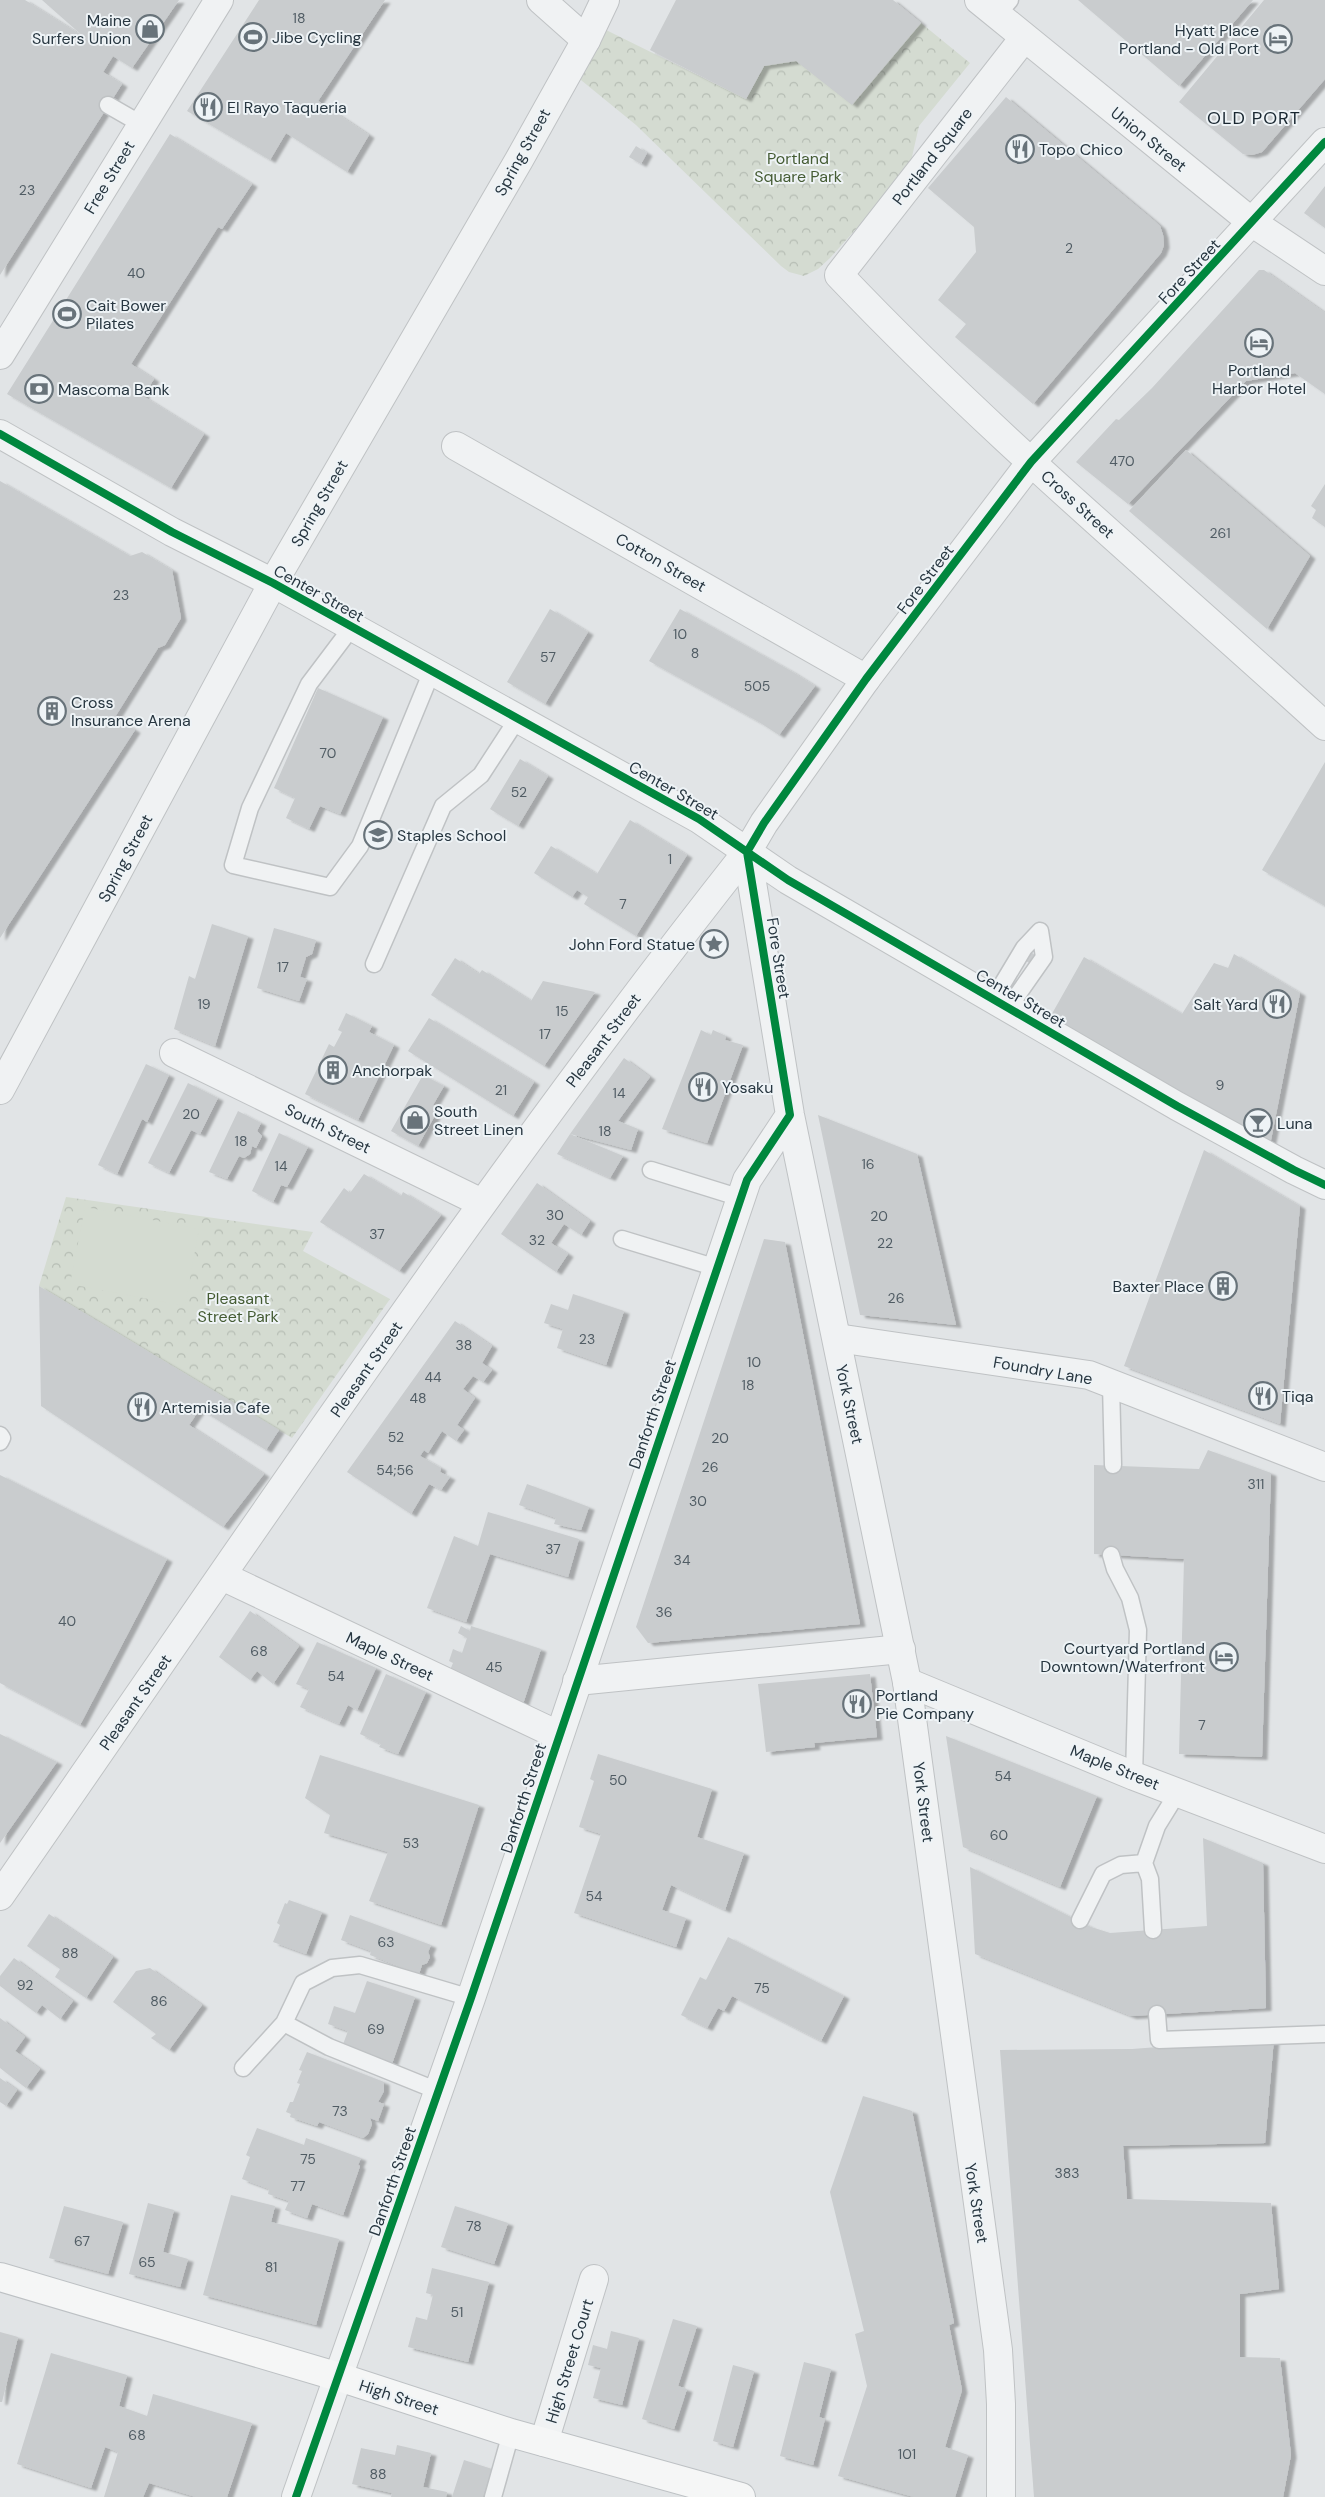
<svg xmlns="http://www.w3.org/2000/svg" width="1325" height="2497" font-family="'DM Sans',sans-serif">
<style>
.park{fill:url(#park-crowns)}
.pitch{fill:#d4dbd1}
.building{fill:#c9ccce;filter:url(#shadow)}
.lines{fill:none;stroke-linecap:round;stroke-linejoin:round}
.service-casing{stroke:#bfc2c4;stroke-width:19}
.minor-casing{stroke:#bfc2c4;stroke-width:30}
.tertiary-casing{stroke:#bfc2c4;stroke-width:30}
.primary-casing{stroke:#bdc1c4;stroke-width:30}
.service{stroke:#f0f2f3;stroke-width:16}
.minor{stroke:#f0f2f3;stroke-width:28}
.tertiary{stroke:#f0f2f3;stroke-width:28}
.primary{stroke:#f5f6f6;stroke-width:28}
.cycleway-casing{stroke:#eef3f6;stroke-width:11}
.cycleway{stroke:#00873e;stroke-width:8}
.labels{text-anchor:middle;stroke-width:4;stroke-linejoin:round;paint-order:stroke}
.number-label{font-size:14px;fill:#505c64}
.poi-label{font-size:16px;fill:#273640;stroke:#eef3f6;text-anchor:start}
.street-label{font-size:16px;fill:#273640;stroke:#eef3f6}
.park-label{font-size:16px;fill:#455c34;stroke:#eef3f6}
.neighbourhood-label{font-size:18px;letter-spacing:1px;fill:#192731;stroke:#eef3f6}
</style>
<defs>
<pattern id="park-crowns" width="20" height="18" patternUnits="userSpaceOnUse" patternTransform="scale(1.25)"><rect width="20" height="18" fill="#d4dbd1"/><path d="M2 6a3 3 0 1 1 6 0M12 15a3 3 0 1 1 6 0" fill="none" stroke="#b6bdb4"/></pattern>
<filter id="shadow"><feDropShadow dx="5.5" dy="3" stdDeviation="1" flood-color="#0004"/></filter>
</defs>
<rect width="100%" height="100%" fill="#e1e4e6"/>
<path class="park" d="M921 23 970 63 919 126 909 170 830 258 818 269 804 276 789 272 781 266 636 125 576 76 602 28 746 99 764 66Z
M66 1197 313 1232 303 1251 390 1299 292 1438 39 1286Z"/>
<path class="pitch" d="M85 1207 199 1229 185 1306 70 1284Z"/>
<path class="building" d="M0 0H25L84 37 42 0H179L132 68 113 56 103 72 122 84 0 275Z
M259 0H385L318 101 369 135 347 172 286 133 270 160 187 111Z
M676 0H893L921 23 852 105 796 61 764 66 746 99 650 50Z
M1078 0H1253L1179 86Z
M1264 0H1325V79L1262 152 1252 155 1243 154 1179 102Z
M1006 97 1152 219 1160 226 1163 235 1164 245 1161 253 1033 404 955 337 966 324 938 300 976 252 974 227 928 188Z
M170 134 252 184 222 229 218 227 131 364 154 379 143 396 204 434 171 488 7 394Z
M636 146 647 153 641 164 629 157Z
M1325 186V228L1304 213Z
M1259 270H1264L1325 313V394L1295 373 1246 381 1128 504 1076 462 1116 419 1119 420 1152 388Z
M1186 450 1310 556 1267 629 1129 511Z
M0 481 130 556 142 552 172 570 181 618 165 645 158 648 115 717 135 730 0 938Z
M1325 484V527L1312 518 1316 510 1311 506Z
M550 609 588 632 545 704 507 682Z
M680 609 791 671 815 686 779 735 759 722 649 661Z
M318 688 383 717 340 814 320 806 309 829 286 818 295 798 274 788Z
M520 759 548 776 518 826 490 809Z
M1325 762V906L1262 870Z
M630 820 687 855 636 936 584 904 588 897 577 890 572 897 534 873 551 846 597 874Z
M212 924 248 936 215 1046 174 1029 189 976 195 979Z
M274 928 316 940 312 954 306 957 300 977 307 979 299 1001 257 988Z
M1031 952 1036 956 1031 964 1026 961Z
M1234 954 1300 993 1269 1150 1049 1019 1084 957 1182 1014 1214 963 1228 968Z
M455 958 479 974 482 970 531 1001 543 981 595 992 544 1066 431 995Z
M346 1013 372 1026 369 1032 394 1045 358 1120 305 1094 329 1044 334 1047 342 1032 338 1030Z
M429 1018 534 1082 513 1116 408 1051Z
M701 1030 711 1035 713 1030 726 1036 725 1040 743 1045 707 1143 662 1129Z
M624 1058 650 1077 618 1121 638 1129 631 1150 570 1134 623 1156 610 1178 557 1154 570 1134Z
M146 1064 169 1075 147 1122 142 1119 117 1174 98 1165Z
M423 1075 444 1086 433 1105 439 1108 418 1146 391 1131Z
M188 1083 218 1098 200 1134 191 1130 169 1173 148 1163Z
M238 1111 261 1123 257 1131 262 1136 256 1148 252 1146 250 1154 244 1158 239 1156 227 1179 209 1172Z
M818 1115 917 1154 956 1325 860 1315Z
M279 1133 308 1147 287 1187 281 1185 273 1202 252 1191Z
M1204 1150 1300 1206 1280 1424 1124 1366Z
M364 1174 401 1196 403 1192 441 1215 399 1271 320 1222 344 1188 350 1193Z
M537 1183 590 1221 581 1235 564 1224 551 1243 568 1254 556 1272 501 1234Z
M764 1239 785 1242 860 1624 648 1643 636 1627Z
M39 1286 279 1430 266 1450 200 1409 189 1425 264 1474 223 1527 41 1406Z
M573 1294 624 1311 606 1365 557 1348 563 1329 544 1323 551 1304 568 1310Z
M455 1321 492 1346 482 1363 492 1370 483 1382 473 1376 463 1389 475 1398 457 1425 464 1430 456 1441 442 1431 428 1453 424 1450 420 1456 441 1468 440 1472 450 1477 441 1490 429 1484 411 1514 347 1472Z
M1208 1450 1271 1473 1262 1757 1179 1754 1184 1559 1094 1554V1465L1199 1469Z
M0 1475 167 1559 80 1725 0 1683Z
M527 1484 589 1507 581 1530 554 1524 556 1518 519 1505Z
M488 1512 579 1539 568 1577 490 1554 466 1622 427 1608 454 1536 478 1546Z
M250 1611 299 1646 273 1684 257 1671 250 1680 219 1657Z
M461 1626 470 1631 471 1626 541 1649 523 1704 450 1670 453 1663 449 1661 453 1649 462 1653 467 1638 458 1633Z
M317 1642 376 1668 357 1710 348 1705 339 1724 300 1707 309 1689 296 1684Z
M386 1674 426 1692 398 1754 379 1747 381 1744 360 1734Z
M870 1674 877 1737 814 1743 815 1747 766 1752 758 1684Z
M0 1734 57 1762 0 1843Z
M946 1736 1097 1796 1060 1887 963 1847Z
M598 1754 712 1789 697 1837 744 1853 725 1910 671 1885 662 1910 686 1918 676 1947 574 1913 601 1834 579 1827 594 1781 590 1779Z
M320 1755 479 1805 441 1925 369 1901 388 1852 324 1833 330 1815 305 1798Z
M1203 1838 1263 1863 1266 2008 1131 2016 975 1954 970 1867 1091 1927 1110 1933 1207 1926Z
M289 1900 322 1912 306 1954 273 1942 280 1925 277 1923 285 1903 287 1904Z
M49 1914 113 1957 86 1998 55 1977 60 1969 27 1946Z
M350 1915 431 1945 428 1952 430 1957 427 1963 422 1965 419 1974 370 1955 371 1951 341 1940Z
M728 1937 844 1996 821 2041 732 1996 724 2011 718 2008 707 2028 681 2015 700 1977 706 1980Z
M14 1958 73 2001 60 2019 42 2005 36 2013 0 1986V1976Z
M150 1968 202 2005 169 2050 151 2038 156 2034 113 2002 136 1971Z
M367 1981 415 1997 392 2064 342 2047 348 2031 328 2024 334 2006 355 2013Z
M0 2018 25 2037 15 2051 40 2069 26 2088 0 2068Z
M1274 2038 1265 2143 1123 2146 1127 2199 1271 2203 1279 2289 1240 2294V2357L1280 2358 1291 2455 1283 2497H1034L1000 2050 1132 2049Z
M307 2052 384 2082V2091L378 2102 384 2104 378 2121 370 2118 372 2124 368 2134 363 2138 319 2122 317 2126 290 2117 291 2114 286 2112 290 2102H293L300 2084 297 2083 302 2071 299 2070Z
M0 2078 17 2090 6 2106 0 2102Z
M863 2096 912 2111 954 2323 949 2325 962 2390 945 2447 968 2455 955 2497H914L838 2476 867 2386 855 2334 864 2331 830 2192Z
M257 2128 304 2145 306 2138 361 2158 358 2165 360 2166 343 2215 312 2204 307 2218 285 2210 289 2201 268 2194 269 2189 242 2179 250 2157 246 2155Z
M231 2195 275 2206 271 2222 339 2239 316 2325 203 2295Z
M148 2203 174 2210 163 2252 188 2259 180 2287 129 2274Z
M64 2206 123 2222 108 2274 49 2258Z
M455 2206 508 2223 494 2264 441 2247Z
M432 2268 489 2282 468 2362 408 2347 416 2317 427 2320 433 2295 426 2293Z
M673 2319 697 2326 678 2386 687 2389 674 2429 642 2419Z
M611 2331 639 2338 622 2405 593 2398 601 2368 588 2365 593 2345 607 2349Z
M0 2332 18 2337 2 2402H0Z
M51 2353 127 2375 119 2406 147 2416 153 2394 252 2423 227 2497H196L149 2483 143 2497H104L118 2452 105 2447 91 2488 17 2464Z
M804 2362 831 2369 819 2417 825 2419 813 2465 780 2456Z
M733 2365 754 2371 733 2447 713 2441Z
M397 2445 431 2453 423 2487 447 2492 446 2497H391L392 2493 352 2484 361 2448 395 2455Z
M464 2460 492 2469 483 2497H452Z"/>
<g class="lines">
<defs>
<path id="service" d="M997 15 1010 0
M108 105 141 124
M352 627 309 684 250 808 233 865 330 887 360 846 432 671
M374 964 443 806 481 775 518 718
M994 998 1024 948 1040 931
M1009 1007 1044 957 1040 931
M651 1170 741 1198
M622 1239 717 1268
M1111 1384 1113 1465
M0 1435 2 1438 0 1442
M1111 1555 1115 1569 1130 1598 1138 1630 1134 1776
M1080 1920 1103 1874 1121 1865 1144 1863
M1153 1930 1150 1879 1144 1863 1157 1826 1178 1792
M1157 2014 1159 2040 1325 2034
M284 2023 303 1983 332 1968 360 1965 471 1998
M243 2068 284 2023 329 2047 438 2091
M493 2497 511 2433"/>
<path id="minor" d="M541 0 586 40
M979 0 1253 223 1325 271
M1024 38 839 275C991 435 1162 577 1325 726
M0 355 219 0
M0 434 172 532 273 583
M456 446 866 679
M174 1053 482 1203
M837 1338 1089 1375 1325 1467
M222 1576 558 1735
M577 1681 901 1649
M907 1682 1134 1776 1325 1849
M0 1896C244 1545 482 1187 747 852
M544 2442 594 2279"/>
<path id="tertiary" d="M273 583 699 819 788 880 1177 1106 1294 1170 1325 1185
M0 1090 273 583 519 160 586 40 605 0
M296 2497 471 1998 747 1180 790 1115
M1001 2497V2404L998 2350 907 1682 790 1115 747 852 764 823 866 679 1031 462 1325 142"/>
<path id="primary" d="M0 2277 339 2377 511 2433 741 2497"/>
</defs>
<use href="#service" class="service-casing"/>
<use href="#minor" class="minor-casing"/>
<use href="#tertiary" class="tertiary-casing"/>
<use href="#primary" class="primary-casing"/>
<use href="#service" class="service"/>
<use href="#minor" class="minor"/>
<use href="#tertiary" class="tertiary"/>
<use href="#primary" class="primary"/>
<defs>
<path id="cycleway" d="M0 434 172 532 273 583 699 819 788 880 1177 1106 1294 1170 1325 1185
M296 2497 471 1998 747 1180 790 1115 747 852 764 823 866 679 1031 462 1325 142"/>
</defs>
<use href="#cycleway" class="cycleway-casing"/>
<use href="#cycleway" class="cycleway"/>
</g>
<defs>
<symbol id="shop-ring" viewBox="-11 -11 22 22"><circle r="9.5" fill="#eef3f6" stroke="#68737a" stroke-width="1.5"/><path d="M-5-2.5h2.3a2.7 3.5 0 0 1 5.4 0H5L5.5 6h-11ZM-1.5-2.5h3a1.5 2.3 0 0 0-3 0Z" fill="#68737a"/></symbol>
<symbol id="stadium-ring" viewBox="-11 -11 22 22"><circle r="9.5" fill="#eef3f6" stroke="#68737a" stroke-width="1.5"/><path d="M0-5a6.5 5 0 1 0 0 10a6.5 5 0 1 0 0-10ZM-3.5-1.8h7v3.6h-7Z" fill="#68737a"/></symbol>
<symbol id="hotel-ring" viewBox="-11 -11 22 22"><circle r="9.5" fill="#eef3f6" stroke="#68737a" stroke-width="1.5"/><path d="M-6-4.5h1.5V1H6V5H4.5V3h-9V5H-6ZM-4 0a1.8 1.8 0 1 1 3.6 0ZM.5 0V-2.5h3Q6-2.5 6 0Z" fill="#68737a"/></symbol>
<symbol id="restaurant-ring" viewBox="-11 -11 22 22"><circle r="9.5" fill="#eef3f6" stroke="#68737a" stroke-width="1.5"/><path d="M-5-6h1v4h1v-4h1v4h1v-4h1v5L-1.5 .5V6h-2V.5L-5-1ZM5-6V6H3V1.5H1.5Q1.5-4 5-6Z" fill="#68737a"/></symbol>
<symbol id="bank-ring" viewBox="-11 -11 22 22"><circle r="9.5" fill="#eef3f6" stroke="#68737a" stroke-width="1.5"/><path d="M-6-4H6V4H-6ZM0-2.3a2.3 2.3 0 1 0 0 4.6a2.3 2.3 0 1 0 0-4.6Z" fill="#68737a"/></symbol>
<symbol id="building-ring" viewBox="-11 -11 22 22"><circle r="9.5" fill="#eef3f6" stroke="#68737a" stroke-width="1.5"/><path d="M-4-6H4V6H1V3H-1V6H-4ZM-2.5-4.3h1.7v1.8h-1.7ZM.8-4.3h1.7v1.8H.8ZM-2.5-1h1.7V.8h-1.7ZM.8-1h1.7V.8H.8Z" fill="#68737a"/></symbol>
<symbol id="school-ring" viewBox="-11 -11 22 22"><circle r="9.5" fill="#eef3f6" stroke="#68737a" stroke-width="1.5"/><path d="M0-5L7-2L0 1L-7-2ZM-4 1L0 2.5L4 1V4Q0 6-4 4Z" fill="#68737a"/></symbol>
<symbol id="sight-ring" viewBox="-11 -11 22 22"><circle r="9.5" fill="#eef3f6" stroke="#68737a" stroke-width="1.5"/><path d="M0-6L1.8-2.2L6-1.7L2.9 1.2L3.7 5.4L0 3.3L-3.7 5.4L-2.9 1.2L-6-1.7L-1.8-2.2Z" fill="#68737a"/></symbol>
<symbol id="bar-ring" viewBox="-11 -11 22 22"><circle r="9.5" fill="#eef3f6" stroke="#68737a" stroke-width="1.5"/><path d="M-6-5H6L.8 .8V4.5H3.5V6h-7V4.5H-.8V.8Z" fill="#68737a"/></symbol>
</defs>
<g fill-rule="evenodd">
<use href="#shop-ring" x="134" y="13" width="32" height="32"/>
<use href="#stadium-ring" x="237" y="21" width="32" height="32"/>
<use href="#hotel-ring" x="1262" y="23" width="32" height="32"/>
<use href="#restaurant-ring" x="192" y="91" width="32" height="32"/>
<use href="#restaurant-ring" x="1004" y="133" width="32" height="32"/>
<use href="#stadium-ring" x="51" y="298" width="32" height="32"/>
<use href="#hotel-ring" x="1243" y="327" width="32" height="32"/>
<use href="#bank-ring" x="23" y="373" width="32" height="32"/>
<use href="#building-ring" x="36" y="695" width="32" height="32"/>
<use href="#school-ring" x="362" y="819" width="32" height="32"/>
<use href="#sight-ring" x="698" y="928" width="32" height="32"/>
<use href="#restaurant-ring" x="1261" y="988" width="32" height="32"/>
<use href="#building-ring" x="317" y="1054" width="32" height="32"/>
<use href="#restaurant-ring" x="687" y="1071" width="32" height="32"/>
<use href="#shop-ring" x="399" y="1104" width="32" height="32"/>
<use href="#bar-ring" x="1242" y="1107" width="32" height="32"/>
<use href="#building-ring" x="1207" y="1270" width="32" height="32"/>
<use href="#restaurant-ring" x="1247" y="1380" width="32" height="32"/>
<use href="#restaurant-ring" x="126" y="1391" width="32" height="32"/>
<use href="#hotel-ring" x="1208" y="1641" width="32" height="32"/>
<use href="#restaurant-ring" x="841" y="1688" width="32" height="32"/>
</g>
<g class="labels">
<g class="number-label">
<text x="299" y="23">18</text>
<text x="27" y="195">23</text>
<text x="1069" y="253">2</text>
<text x="136" y="278">40</text>
<text x="1122" y="466">470</text>
<text x="1220" y="538">261</text>
<text x="121" y="600">23</text>
<text x="680" y="639">10</text>
<text x="695" y="658">8</text>
<text x="548" y="662">57</text>
<text x="757" y="691">505</text>
<text x="328" y="758">70</text>
<text x="519" y="797">52</text>
<text x="670" y="864">1</text>
<text x="623" y="909">7</text>
<text x="283" y="972">17</text>
<text x="204" y="1009">19</text>
<text x="562" y="1016">15</text>
<text x="545" y="1039">17</text>
<text x="1220" y="1090">9</text>
<text x="501" y="1095">21</text>
<text x="619" y="1098">14</text>
<text x="191" y="1119">20</text>
<text x="605" y="1136">18</text>
<text x="241" y="1146">18</text>
<text x="868" y="1169">16</text>
<text x="281" y="1171">14</text>
<text x="555" y="1220">30</text>
<text x="879" y="1221">20</text>
<text x="377" y="1239">37</text>
<text x="537" y="1245">32</text>
<text x="885" y="1248">22</text>
<text x="896" y="1303">26</text>
<text x="587" y="1344">23</text>
<text x="464" y="1350">38</text>
<text x="754" y="1367">10</text>
<text x="433" y="1382">44</text>
<text x="748" y="1390">18</text>
<text x="418" y="1403">48</text>
<text x="396" y="1442">52</text>
<text x="720" y="1443">20</text>
<text x="710" y="1472">26</text>
<text x="395" y="1475">54;56</text>
<text x="1256" y="1489">311</text>
<text x="698" y="1506">30</text>
<text x="553" y="1554">37</text>
<text x="682" y="1565">34</text>
<text x="664" y="1617">36</text>
<text x="67" y="1626">40</text>
<text x="259" y="1656">68</text>
<text x="494" y="1672">45</text>
<text x="336" y="1681">54</text>
<text x="1202" y="1730">7</text>
<text x="1003" y="1781">54</text>
<text x="618" y="1785">50</text>
<text x="999" y="1840">60</text>
<text x="411" y="1848">53</text>
<text x="594" y="1901">54</text>
<text x="386" y="1947">63</text>
<text x="70" y="1958">88</text>
<text x="25" y="1990">92</text>
<text x="762" y="1993">75</text>
<text x="159" y="2006">86</text>
<text x="376" y="2034">69</text>
<text x="340" y="2116">73</text>
<text x="308" y="2164">75</text>
<text x="1067" y="2178">383</text>
<text x="298" y="2191">77</text>
<text x="474" y="2231">78</text>
<text x="82" y="2246">67</text>
<text x="147" y="2267">65</text>
<text x="271" y="2272">81</text>
<text x="457" y="2317">51</text>
<text x="137" y="2440">68</text>
<text x="907" y="2459">101</text>
<text x="378" y="2479">88</text>
</g>
<g class="poi-label">
<text x="131" y="26" text-anchor="end">Maine<tspan x="131" dy="18">Surfers Union</tspan></text>
<text x="1259" y="36" text-anchor="end">Hyatt Place<tspan x="1259" dy="18">Portland - Old Port</tspan></text>
<text x="272" y="43">Jibe Cycling</text>
<text x="227" y="113">El Rayo Taqueria</text>
<text x="1039" y="155">Topo Chico</text>
<text x="86" y="311">Cait Bower<tspan x="86" dy="18">Pilates</tspan></text>
<text x="1259" y="376" text-anchor="middle">Portland<tspan x="1259" dy="18">Harbor Hotel</tspan></text>
<text x="58" y="395">Mascoma Bank</text>
<text x="71" y="708">Cross<tspan x="71" dy="18">Insurance Arena</tspan></text>
<text x="397" y="841">Staples School</text>
<text x="695" y="950" text-anchor="end">John Ford Statue</text>
<text x="1258" y="1010" text-anchor="end">Salt Yard</text>
<text x="352" y="1076">Anchorpak</text>
<text x="722" y="1093">Yosaku</text>
<text x="434" y="1117">South<tspan x="434" dy="18">Street Linen</tspan></text>
<text x="1277" y="1129">Luna</text>
<text x="1204" y="1292" text-anchor="end">Baxter Place</text>
<text x="1282" y="1402">Tiqa</text>
<text x="161" y="1413">Artemisia Cafe</text>
<text x="1205" y="1654" text-anchor="end">Courtyard Portland<tspan x="1205" dy="18">Downtown/Waterfront</tspan></text>
<text x="876" y="1701">Portland<tspan x="876" dy="18">Pie Company</tspan></text>
</g>
<g class="street-label">
<text transform="translate(1149 139) rotate(39)" y="6">Union Street</text>
<text transform="translate(522 152) rotate(-61)" y="6">Spring Street</text>
<text transform="translate(932 156) rotate(-52)" y="6">Portland Square</text>
<text transform="translate(109 177) rotate(-59)" y="6">Free Street</text>
<text transform="translate(1189 271) rotate(-47)" y="6">Fore Street</text>
<text transform="translate(319 503) rotate(-60)" y="6">Spring Street</text>
<text transform="translate(1078 504) rotate(42)" y="6">Cross Street</text>
<text transform="translate(661 562) rotate(30)" y="6">Cotton Street</text>
<text transform="translate(925 579) rotate(-53)" y="6">Fore Street</text>
<text transform="translate(319 593) rotate(29)" y="6">Center Street</text>
<text transform="translate(674 790) rotate(30)" y="6">Center Street</text>
<text transform="translate(125 858) rotate(-62)" y="6">Spring Street</text>
<text transform="translate(779 958) rotate(81)" y="6">Fore Street</text>
<text transform="translate(1021 998) rotate(30)" y="6">Center Street</text>
<text transform="translate(603 1040) rotate(-53)" y="6">Pleasant Street</text>
<text transform="translate(328 1128) rotate(26)" y="6">South Street</text>
<text transform="translate(366 1369) rotate(-55)" y="6">Pleasant Street</text>
<text transform="translate(1043 1370) rotate(10)" y="6">Foundry Lane</text>
<text transform="translate(850 1404) rotate(78)" y="6">York Street</text>
<text transform="translate(652 1414) rotate(-71)" y="6">Danforth Street</text>
<text transform="translate(390 1656) rotate(25)" y="6">Maple Street</text>
<text transform="translate(135 1702) rotate(-55)" y="6">Pleasant Street</text>
<text transform="translate(1115 1767) rotate(22)" y="6">Maple Street</text>
<text transform="translate(523 1798) rotate(-72)" y="6">Danforth Street</text>
<text transform="translate(924 1802) rotate(83)" y="6">York Street</text>
<text transform="translate(392 2181) rotate(-71)" y="6">Danforth Street</text>
<text transform="translate(977 2203) rotate(81)" y="6">York Street</text>
<text transform="translate(569 2361) rotate(-73)" y="6">High Street Court</text>
<text transform="translate(399 2397) rotate(18)" y="6">High Street</text>
</g>
<g class="park-label">
<text x="798" y="164">Portland<tspan x="798" dy="18">Square Park</tspan></text>
<text x="238" y="1304">Pleasant<tspan x="238" dy="18">Street Park</tspan></text>
</g>
<g class="neighbourhood-label">
<text x="1254" y="124">OLD PORT</text>
</g>
</g>
</svg>
